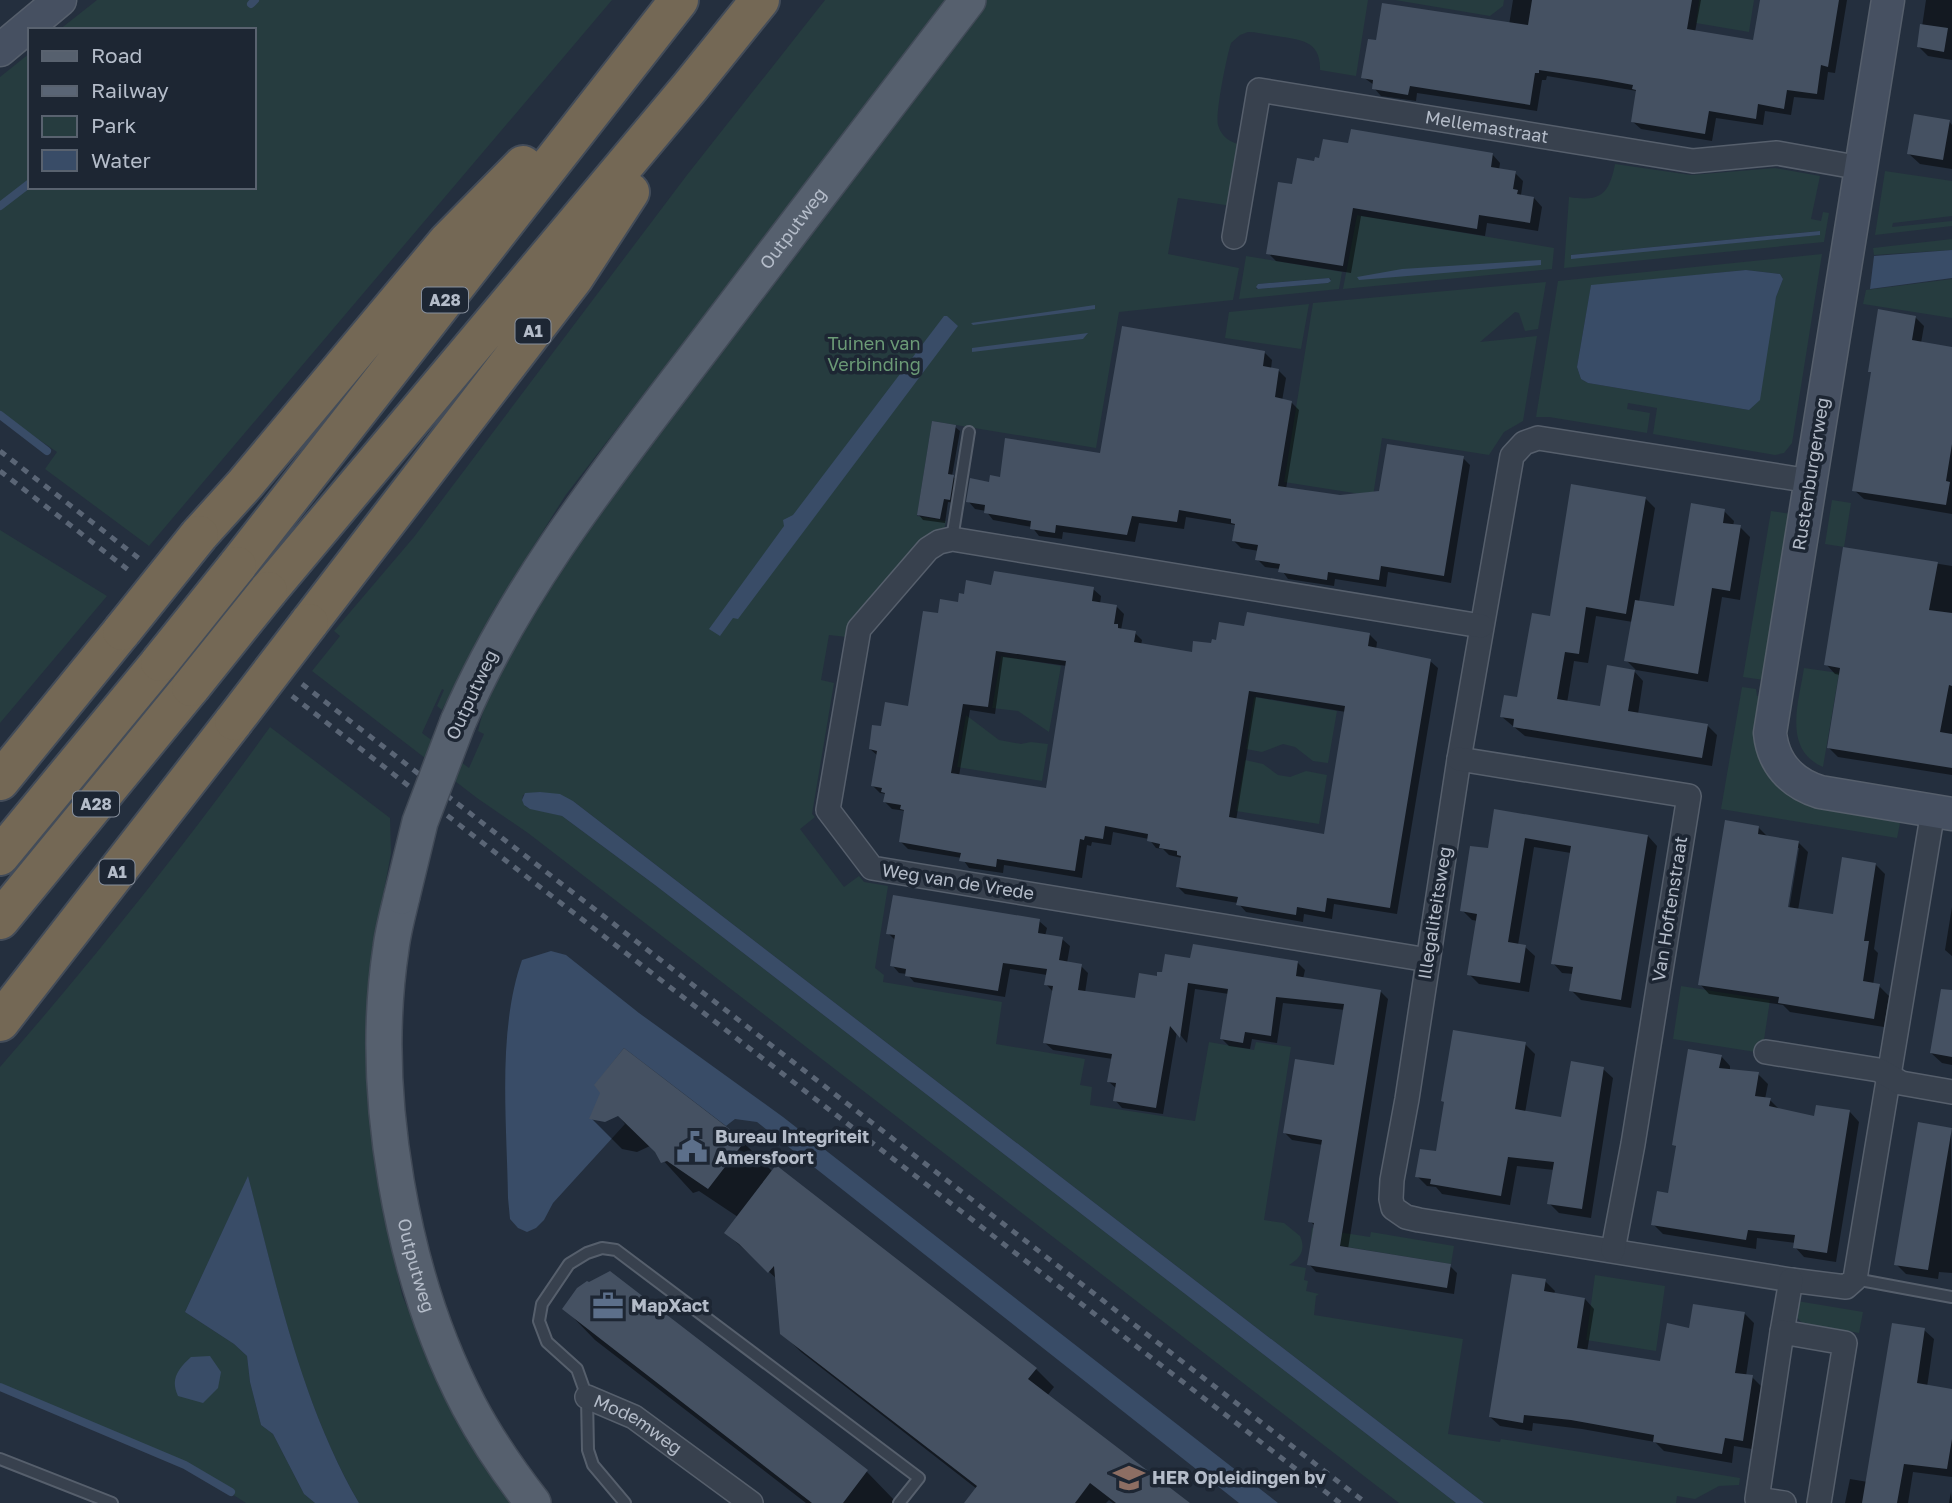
<svg xmlns="http://www.w3.org/2000/svg" width="1952" height="1503" font-family="'Golos Text',sans-serif">
<style>
.green{fill:#263c3f;fill-rule:evenodd}
.water{fill:#394c67}
.shadow{fill:#0007;fill-rule:evenodd}
.lines{fill:none;stroke-linecap:round;stroke-linejoin:round}
.stream{stroke:#394c67;stroke-width:8}
.building{fill:#455162;fill-rule:evenodd}
.lane-casing{stroke:#565f6c;stroke-width:14}
.street-casing{stroke:#565f6c;stroke-width:26}
.secondary-casing{stroke:#565f6c;stroke-width:35}
.primary-casing{stroke:#414a57;stroke-width:38}
.highway-casing{stroke:#434c59;stroke-width:42}
.lane{stroke:#38414e;stroke-width:10}
.street{stroke:#38414e;stroke-width:23}
.secondary{stroke:#465061;stroke-width:32}
.primary{stroke:#56606e;stroke-width:35}
.highway{stroke:#746855;stroke-width:38}
.rail{stroke:#5a6575;stroke-width:5;stroke-dasharray:7 7;stroke-linecap:butt}
.primary-bridge-casing{stroke:#414a57;stroke-width:38;stroke-linecap:butt}
.highway-bridge-casing{stroke:#434c59;stroke-width:42;stroke-linecap:butt}
.primary-bridge{stroke:#56606e;stroke-width:35}
.highway-bridge{stroke:#746855;stroke-width:38}
.labels{text-anchor:middle;stroke-width:7;stroke-linejoin:round;paint-order:stroke}
.shield{fill:#1d2633;stroke:#878f9c;stroke-width:2}
.shield-label{font-size:16px;font-weight:bold;fill:#b4bcc9}
.street-label{font-size:18px;fill:#b4bcc9;stroke:#1d2633}
.park-label{font-size:18px;fill:#6b9a76;stroke:#1d2633}
.poi-label{font-size:18px;font-weight:bold;fill:#b4bcc9;stroke:#1d2633;text-anchor:start}
</style>
<rect width="100%" height="100%" fill="#242f3e"/>
<path class="green" d="M97 0H612L149 546 45 469 57 452 0 413V77L30 53V187H254V30H59Z
M825 0H947L565 496 494 609 442 710 437 706 444 690 442 689 422 733 469 768 484 734 478 731 489 688 511 647 581 536 984 0H1368L1356 76 1320 70C1321 40 1300 40 1277 36 1267 35 1258 32 1248 32L1240 35 1231 43C1227 55 1215 114 1218 125 1221 136 1230 143 1242 145L1232 206 1178 198 1168 254 1239 268 1233 300 1119 312 1096 448 932 421 917 516 946 521 944 530 920 545 854 617 847 637 829 635 821 680 834 683 812 814 815 817 800 829 844 887 859 876 864 882 888 886 875 968 884 975 883 982 1002 1002 996 1044 1085 1059 1080 1085 1092 1087 1090 1105 1195 1121 1209 1042 1254 1050 1256 1042 1291 1047 1264 1220 1284 1223 1300 1236C1306 1249 1301 1258 1289 1265L1306 1268 1304 1280 1308 1281 1306 1291 1319 1294 1316 1296 1314 1315 1463 1339 1448 1434 1500 1442 1501 1439 1740 1478 1739 1485 1719 1486 1695 1499 1677 1496 1676 1503H1484L573 801 540 792 523 795 522 800 526 807 562 816 655 885 1456 1503H1399L528 833 477 798 312 671 340 636 334 631 414 537 687 175Z
M1395 0H1504L1503 6 1490 16Z
M1699 0H1754L1749 32 1696 23Z
M1615 164 1691 175 1775 168 1820 176 1811 219 1821 221 1823 212 1829 213 1824 242 1564 268 1569 197C1600 202 1609 195 1615 164ZM1819 231V235L1571 258V255Z
M1885 171 1952 181V216L1893 223 1892 227 1952 221V226L1875 235Z
M1357 215 1554 248 1552 269 1343 289Z
M1952 239V250L1874 255 1873 248Z
M1822 254 1792 443 1784 453 1775 455 1653 434 1657 408 1628 403 1627 409 1650 413 1647 433 1549 417H1536L1558 281ZM1746 270 1780 274 1783 279 1776 297 1749 410 1588 383 1581 379 1577 367 1591 286Z
M1246 256 1342 272 1339 289 1239 299ZM1329 278 1331 279 1328 283 1256 289 1258 284Z
M1952 279V318L1863 304 1866 290Z
M1546 282 1538 329 1525 331 1519 313 1515 312 1480 342 1537 336 1523 421 1504 432 1489 455 1382 438 1373 496 1284 482 1313 303Z
M1309 304 1301 349 1225 338 1229 312Z
M1832 500 1851 503 1844 547 1825 544Z
M1771 511 1791 514 1764 680 1743 677Z
M0 530 107 596 0 723Z
M1001 656 1061 666 1049 732 1018 711 992 708Z
M1804 668 1839 673 1823 767C1782 749 1799 702 1804 668Z
M1742 687 1756 689 1757 696 1761 697C1760 728 1752 755 1774 781L1901 818 1897 838 1721 809Z
M1254 697 1337 711 1328 763 1313 761 1295 747 1283 744 1262 752 1246 749Z
M966 715 999 740 1021 744 1031 742 1048 744 1042 781 957 767Z
M270 727 390 818 391 853 380 913 371 1069 377 1180 402 1295 442 1390 473 1450 512 1503H359C301 1403 277 1288 248 1177L185 1312 234 1344 247 1356 250 1382 261 1425 273 1434 304 1494 315 1503H246L185 1464 0 1387V1067C95 958 186 844 270 727Z
M1245 760 1263 764 1278 775 1290 777 1306 771 1327 775 1319 824 1236 811Z
M1681 986 1770 1000 1762 1053 1673 1039Z
M1312 1228 1370 1237 1371 1232 1454 1246 1451 1264 1311 1241Z
M1595 1275 1665 1286 1656 1351 1586 1340Z
M1797 1301 1863 1312 1859 1333 1803 1323C1794 1318 1796 1310 1797 1301Z"/>
<path class="water" d="M1820 231V235L1571 259V255Z
M1952 250V278L1870 289 1874 256Z
M1541 260V265L1359 280 1357 277 1402 269Z
M1746 270 1780 274 1783 279 1776 297 1760 400 1749 410 1588 383 1581 379 1577 367 1591 285Z
M1329 278 1331 281 1328 283 1258 289 1256 287 1258 284Z
M1095 305V309L973 325 971 323Z
M944 316H947L958 326 738 619 733 618 720 636 709 629 784 526 783 520 793 515Z
M1088 333 1083 339 972 352V348Z
M540 792 560 794 573 801 1484 1503H1456L655 885 562 816 530 809 524 805 522 800 525 793Z
M551 951 566 955 639 1013 783 1117 1278 1503H1239L757 1122 735 1119 726 1126 624 1048 595 1085 625 1124 553 1203 544 1220 536 1228 527 1232 518 1228 510 1219 508 1198C507 1123 497 1031 522 960Z
M248 1176C277 1287 301 1403 359 1503H315L304 1494 273 1434 261 1425 250 1382 247 1356 234 1344 185 1312Z
M210 1356 221 1372 218 1388 203 1403 178 1396C170 1379 178 1369 191 1357Z"/>
<path class="shadow" d="M1513 0H1701L1695 32 1755 42 1762 0H1847L1835 73 1828 72 1824 100 1794 97 1791 115 1765 111 1763 125 1716 118 1712 141 1641 129 1633 122 1637 91 1547 76 1546 80H1542L1537 111 1417 93 1416 101 1381 96 1374 88V85L1363 77 1509 25Z
M1926 0H1952V60L1928 56 1919 47Z
M1949 121 1952 125V169L1920 164 1909 154Z
M1349 145 1492 154 1500 163 1499 170 1515 173 1523 181 1521 195 1534 198 1542 207 1538 231 1487 223 1485 236 1361 216 1351 273 1276 261 1268 253 1294 186 1315 163Z
M1915 317 1924 326 1921 343 1952 348V514L1864 499 1854 490 1873 374 1870 371Z
M1265 353 1272 360 1271 369 1278 370 1286 378 1282 401 1292 403 1299 410 1286 489 1340 497 1380 493 1463 458 1470 465 1451 583 1388 572 1386 587 1335 579 1334 586 1288 579 1281 569 1265 567 1257 559 1259 551 1241 548 1234 541 1235 525 1186 517 1184 529 1139 523 1135 542 1063 532 1062 539 1039 536 1032 527 993 520 986 511 975 509 968 501 990 484 1001 479 1102 455Z
M955 427 960 431 952 476 958 481 955 503 948 502 945 523 923 520 919 515Z
M1645 498 1655 508 1639 602 1675 608 1724 511 1734 521 1733 526 1740 527 1750 537 1740 600 1722 597 1708 682 1636 670 1626 660 1633 622 1596 616 1588 663 1574 661 1567 703 1601 708 1634 671 1643 681 1638 714 1707 725 1717 735 1712 766 1525 736 1502 717 1518 699 1551 618Z
M1844 549 1952 566V775L1838 757 1828 747 1840 675 1835 674 1826 664Z
M993 587 1093 589 1101 596 1100 604 1116 606 1124 614 1121 630 1135 633 1142 640 1141 645 1193 654 1246 628 1370 635 1377 642 1376 650 1430 661 1438 668 1397 914 1334 904 1332 919 1304 914 1303 922 1246 912 1238 903 1185 894 1178 887 1182 858 1169 855 1163 849 1156 848 1149 839 1113 832 1111 845 1092 842 1091 846 1087 845 1082 878 1004 865 1003 873 969 868 962 858 908 849 900 841 906 811 892 809 885 802 886 794 880 793 873 786 878 756 870 749 882 728 909 708 939 615ZM1003 657 1067 666 1047 790 959 776 970 710 995 714ZM1256 697 1346 712 1326 836 1236 821Z
M1496 811 1648 836 1657 846 1631 1008 1581 1000 1571 990 1574 974 1562 973 1553 963 1571 853 1534 847 1518 945 1525 947 1535 956 1529 992 1479 984 1469 974 1478 921 1472 920 1462 910 1489 850Z
M1758 827 1768 837 1798 842 1808 852 1798 910 1835 916 1875 864 1885 874 1874 949 1878 953 1873 985 1879 986 1889 996 1884 1027 1790 1012 1783 1005 1709 994 1700 984ZM1796 848H1799L1788 916 1785 915Z
M1952 907V956L1945 950Z
M1039 921 1047 928 1045 936 1062 939 1070 946 1067 963 1081 966 1088 973 1085 993 1137 1000 1159 978 1192 960 1298 963 1305 970 1303 979 1381 992 1388 999 1348 1249 1450 1266 1457 1273 1454 1294 1316 1272 1309 1264 1315 1226 1310 1221 1323 1145 1292 1140 1285 1133 1336 1067 1345 1010 1283 1003 1277 1043 1252 1039 1250 1049 1229 1046 1222 1039 1229 994 1195 989 1187 1043 1177 1031 1163 1114 1122 1108 1115 1100 1117 1089 1109 1082 1113 1059 1053 1050 1045 1043 1054 993 1046 984 1047 975 1010 969 1005 997 914 982 907 974 899 973 892 965 896 941 888 933Z
M1952 1025V1065L1942 1063 1931 1053Z
M1525 1044 1535 1054 1525 1113 1562 1119 1603 1069 1613 1078 1591 1218 1559 1213 1549 1203 1554 1170 1517 1166 1510 1205 1442 1194 1436 1187 1427 1186 1417 1176 1437 1153 1446 1104 1443 1101Z
M1721 1056 1730 1066V1071L1758 1074 1768 1084 1765 1099 1770 1100 1780 1110 1816 1118 1850 1112 1859 1122 1836 1262 1804 1257 1795 1247 1796 1243 1757 1238 1756 1249 1663 1234 1653 1224 1669 1195 1677 1148 1674 1144Z
M602 1093 743 1142 773 1172 1036 1369 1054 1387 1047 1396 1187 1503H1113L1109 1500 1106 1503H966L977 1489 801 1352 782 1333 777 1279 726 1233 738 1217 699 1191 693 1193 650 1146 637 1152 622 1149 591 1118Z
M1951 1129 1952 1273 1939 1272 1938 1279 1906 1274 1896 1264Z
M610 1273 867 1472 897 1503H806L595 1340 565 1309Z
M1545 1281 1555 1291 1554 1294 1585 1299 1594 1309 1587 1352 1662 1363 1690 1330 1744 1313 1754 1323 1746 1376 1752 1377 1762 1387 1752 1449 1734 1446 1732 1463 1664 1451 1655 1442 1582 1429 1533 1423 1532 1431 1500 1426 1490 1417Z
M1924 1330 1934 1339 1927 1387 1952 1390V1477L1913 1472 1908 1503H1845L1850 1479 1868 1482Z
M1951 1492 1952 1503H1949Z"/>
<g class="lines">
<path class="stream" d="M251 4 255 0
M0 206 30 183
M0 415 47 451
M0 1387 185 1465 231 1492"/>
</g>
<path class="building" d="M1532 0H1692L1687 29 1753 40 1760 0H1839L1828 67 1821 65 1817 94 1787 90 1784 109 1758 104 1756 119 1709 111 1705 134 1631 122 1636 90 1632 89 1633 85 1601 79 1539 70V73H1535L1530 105 1410 86 1408 95 1372 89 1373 80 1361 78 1368 39 1376 40 1382 3 1528 25Z
M1920 24 1948 28 1944 52 1917 47Z
M1914 114 1950 120 1943 160 1907 154Z
M1351 129 1493 153 1491 167 1516 171 1513 189 1518 190 1517 194 1534 197 1530 223 1479 215 1477 229 1353 208 1343 266 1266 254 1278 182 1292 184 1297 158 1314 161 1315 157 1319 158 1323 139 1348 143Z
M1878 309 1916 316 1912 340 1952 347V444L1946 481 1950 482 1946 505 1852 491 1871 372H1868Z
M1122 326 1265 351 1263 366 1279 369 1275 397 1292 401 1278 486 1340 495 1379 491 1387 444 1464 456 1444 576 1381 566 1379 580 1328 572 1327 580 1278 572 1280 564 1255 560 1258 545 1232 541 1235 524 1231 523V519L1179 510 1177 522 1132 516 1127 535 1056 525 1055 533 1030 529 1031 521 984 513 985 505 966 502 970 478 989 482 990 475 1000 477 1005 438 1100 453Z
M932 421 956 425 948 474 954 475 950 500 944 499 940 519 917 515Z
M1571 484 1646 497 1626 614 1586 607 1579 654 1565 652 1557 699 1600 706 1607 665 1635 670 1628 711 1708 724 1702 758 1513 727 1514 719 1500 717 1504 695 1517 697 1532 613 1550 616Z
M1691 503 1725 509 1723 523 1741 525 1730 591 1712 588 1698 674 1624 661 1635 600 1674 606Z
M1843 547 1938 562 1929 610 1952 613V686L1949 685 1940 732 1952 734V768L1827 748 1840 668 1824 665Z
M994 571 1094 587 1092 601 1117 605 1114 624H1118V628L1136 631 1134 642 1192 652 1193 641 1211 643 1212 639 1216 640 1219 622 1244 626 1247 612 1370 633 1368 646 1431 659 1390 908 1327 898 1325 912 1297 907 1296 915 1236 905 1238 897 1176 887 1181 856 1177 855V851L1159 848 1160 844 1147 841 1148 834 1105 826 1103 839 1085 836 1084 840 1080 839 1075 871 997 859 996 867 959 861 961 853 899 842 904 810 900 809 901 805 883 802 885 793 881 792 882 788 871 786 877 751 869 749 872 725 881 726 885 702 908 706 923 611 938 613 940 599 958 602 959 593 964 594 966 580 991 585ZM996 651 1066 661 1046 788 951 773 963 704 988 707ZM1249 691 1345 706 1324 834 1229 817Z
M1494 809 1648 835 1621 1000 1569 991 1573 967 1551 964 1571 846 1525 838 1508 942 1526 945 1520 983 1467 975 1477 914 1460 911 1470 846 1488 848Z
M1725 820 1759 826 1758 834 1799 841 1788 907 1833 914 1842 857 1876 863 1864 941H1869L1863 981 1880 984 1874 1019 1778 1003 1779 997 1698 985Z
M893 895 1040 919 1038 933 1063 937 1059 960 1082 964 1078 990 1135 998 1139 973 1157 976V972H1162L1165 954 1190 958 1193 944 1298 961 1296 976 1381 990 1340 1246 1451 1264 1447 1288 1307 1265 1314 1223 1308 1222 1322 1140 1283 1133 1295 1059 1334 1065 1344 1004 1276 997 1271 1036 1245 1032 1243 1043 1220 1039 1228 989 1188 983 1180 1038 1170 1026 1156 1108 1113 1101 1116 1083 1107 1082 1112 1054 1043 1043 1053 986 1044 985 1047 969 1003 963 998 991 905 976 906 969 890 966 895 935 886 934Z
M1941 989 1952 990V1057L1930 1053Z
M1453 1030 1526 1042 1515 1109 1561 1117 1571 1061 1604 1067 1582 1209 1547 1204 1554 1162 1508 1157 1501 1196 1430 1184 1431 1179 1415 1177 1420 1149 1436 1151 1444 1102 1441 1101Z
M624 1048 745 1141 708 1189 667 1161 661 1163 655 1152 618 1116 605 1122 589 1119 600 1093 594 1085Z
M1688 1049 1722 1055 1719 1068 1759 1072 1755 1096 1771 1098 1769 1106 1814 1116 1816 1105 1850 1110 1827 1253 1793 1248 1795 1235 1748 1230 1746 1240 1651 1225 1657 1191 1668 1193 1676 1146 1672 1145Z
M1918 1122 1952 1128 1928 1270 1894 1265Z
M776 1165 1037 1368 1028 1379 1190 1503H1116L1090 1483 1075 1503H964L977 1486 780 1334 774 1266 768 1273 739 1244 724 1233Z
M610 1271 868 1470 843 1503H812L562 1309 577 1288 587 1281 589 1282Z
M1512 1274 1546 1279 1544 1291 1585 1298 1577 1348 1660 1361 1667 1323 1689 1328 1693 1304 1745 1312 1735 1373 1753 1375 1743 1441 1725 1438 1722 1454 1653 1442 1654 1435 1571 1420 1524 1415 1523 1423 1489 1417Z
M1892 1323 1925 1328 1917 1383 1952 1389V1439L1947 1469 1904 1464 1897 1503H1862Z"/>
<g class="lines">
<defs>
<path id="lane" d="M952 539 969 432
M1855 1279 1952 1297
M0 1459 112 1503
M625 1503 593 1465 588 1450 587 1397 577 1369 547 1342 539 1321 542 1304 569 1264 587 1253 602 1248 616 1250 919 1478 899 1503"/>
<g id="street">
<path id="s1" d="M1234 237 1259 90 1693 161 1777 153 1861 168"/>
<path d="M1810 481 1538 438 1524 443 1512 456 1459 759 1407 1099 1392 1180 1391 1199 1393 1208 1406 1217 1419 1220 1791 1280 1846 1287 1855 1279 1933 811"/>
<path d="M1459 759 1689 796 1633 1144 1613 1250"/>
<path d="M1428 960 872 868 828 810 859 629 928 549 939 542 952 539 1481 626"/>
<path d="M1766 1052 1879 1070 1901 1083 1952 1092"/>
<path d="M1782 1332 1791 1280"/>
<path id="s2" d="M587 1397 634 1417 751 1503"/>
<path d="M1784 1503 1757 1499 1782 1332 1845 1343 1819 1503"/>
</g>
<path id="secondary" d="M1888 0 1770 733C1773 763 1791 783 1820 792L1952 814
M0 50 60 0"/>
<g id="primary">
<path id="s3" d="M458 722C515 589 607 473 694 359 785 239 876 120 968 0"/>
<path id="s4" d="M402 896C398 913 393 931 391 948 369 1092 401 1276 469 1406 487 1440 509 1472 533 1503"/>
</g>
<path id="highway" d="M199 535 245 484 448 241 523 165
M237 566 679 0
M268 591 690 87 760 0
M309 623 574 278 630 192
M0 781 122 631
M0 856 160 662
M0 920 191 687
M0 1022 234 721"/>
</defs>
<use href="#lane" class="lane-casing"/>
<use href="#street" class="street-casing"/>
<use href="#secondary" class="secondary-casing"/>
<use href="#primary" class="primary-casing"/>
<use href="#highway" class="highway-casing"/>
<use href="#lane" class="lane"/>
<use href="#street" class="street"/>
<use href="#secondary" class="secondary"/>
<use href="#primary" class="primary"/>
<use href="#highway" class="highway"/>
<path class="rail" d="M0 451 141 560
M0 471 131 572
M302 684 1366 1503
M292 696 1340 1503"/>
<defs>
<path id="primary-bridge" d="M402 896 420 822 458 722"/>
<path id="highway-bridge" d="M122 631 199 535
M160 662 237 566
M191 687 268 591
M234 721 309 623"/>
</defs>
<use href="#primary-bridge" class="primary-bridge-casing"/>
<use href="#highway-bridge" class="highway-bridge-casing"/>
<use href="#primary-bridge" class="primary-bridge"/>
<use href="#highway-bridge" class="highway-bridge"/>
</g>
<defs>
<symbol id="civic-bare" viewBox="-9 -9 18 18"><path d="M-.6-6.5H3V-4.5H.6V-3L4-1V1h2V6H-6V1h2V-1L-.6-3ZM-1.2 2.5V6h2.4V2.5Z" fill="#5c6f8a" stroke="#1d2633" stroke-width="2.5" paint-order="stroke"/></symbol>
<symbol id="office-bare" viewBox="-9 -9 18 18"><path d="M-6-3h4V-5.5h4V-3h4V5H-6ZM-1-4.5V-3h2v-1.5ZM-6 0V1H6V0Z" fill="#5c6f8a" stroke="#1d2633" stroke-width="2.5" paint-order="stroke"/></symbol>
<symbol id="school-bare" viewBox="-9 -9 18 18"><path d="M0-5L7-2L0 1L-7-2ZM-4 1L0 2.5L4 1V4Q0 6-4 4Z" fill="#8d6e63" stroke="#1d2633" stroke-width="2.5" paint-order="stroke"/></symbol>
</defs>
<g fill-rule="evenodd">
<use href="#civic-bare" x="670" y="1125" width="44" height="44"/>
<use href="#office-bare" x="586" y="1284" width="44" height="44"/>
<use href="#school-bare" x="1107" y="1456" width="44" height="44"/>
</g>
<g class="labels">
<g class="shield">
<rect x="422" y="287.5" width="46" height="25" rx="5"/>
<rect x="515.5" y="318.5" width="35" height="25" rx="5"/>
<rect x="73" y="791.5" width="46" height="25" rx="5"/>
<rect x="99.5" y="859.5" width="35" height="25" rx="5"/>
</g>
<g class="shield-label">
<text x="445" y="306">A28</text>
<text x="533" y="337">A1</text>
<text x="96" y="810">A28</text>
<text x="117" y="878">A1</text>
</g>
<g class="street-label">
<text dy="6" stroke="none"><textPath href="#s1" startOffset="380">Mellemastraat</textPath></text>
<text dy="6" stroke="none"><textPath href="#s3" startOffset="598">Outputweg</textPath></text>
<text transform="translate(1811 474) rotate(-81)" y="6">Rustenburgerweg</text>
<text transform="translate(472 695) rotate(-65)" y="6">Outputweg</text>
<text transform="translate(958 882) rotate(9)" y="6">Weg van de Vrede</text>
<text transform="translate(1670 909) rotate(-81)" y="6">Van Hoftenstraat</text>
<text transform="translate(1435 913) rotate(-81)" y="6">Illegaliteitsweg</text>
<text dy="6" stroke="none"><textPath href="#s4" startOffset="374">Outputweg</textPath></text>
<text dy="6" stroke="none"><textPath href="#s2" startOffset="58">Modemweg</textPath></text>
</g>
<g class="park-label">
<text x="874" y="350">Tuinen van<tspan x="874" dy="21">Verbinding</tspan></text>
</g>
<g class="poi-label">
<text x="715" y="1143">Bureau Integriteit<tspan x="715" dy="21">Amersfoort</tspan></text>
<text x="631" y="1312">MapXact</text>
<text x="1152" y="1484">HER Opleidingen bv</text>
</g>
</g>
<rect x="28" y="28" width="228" height="161" fill="#1d2633" stroke="#59626f" stroke-width="2"/>
<rect x="42" y="51" width="35" height="10" fill="#56606e" stroke="#59626f" stroke-width="2"/>
<text x="91" y="63" font-size="21" fill="#b4bcc9">Road</text>
<rect x="42" y="86" width="35" height="10" fill="#5a6575" stroke="#59626f" stroke-width="2"/>
<text x="91" y="98" font-size="21" fill="#b4bcc9">Railway</text>
<rect x="42" y="116" width="35" height="21" fill="#263c3f" stroke="#59626f" stroke-width="2"/>
<text x="91" y="133" font-size="21" fill="#b4bcc9">Park</text>
<rect x="42" y="150" width="35" height="21" fill="#394c67" stroke="#59626f" stroke-width="2"/>
<text x="91" y="168" font-size="21" fill="#b4bcc9">Water</text>
</svg>
